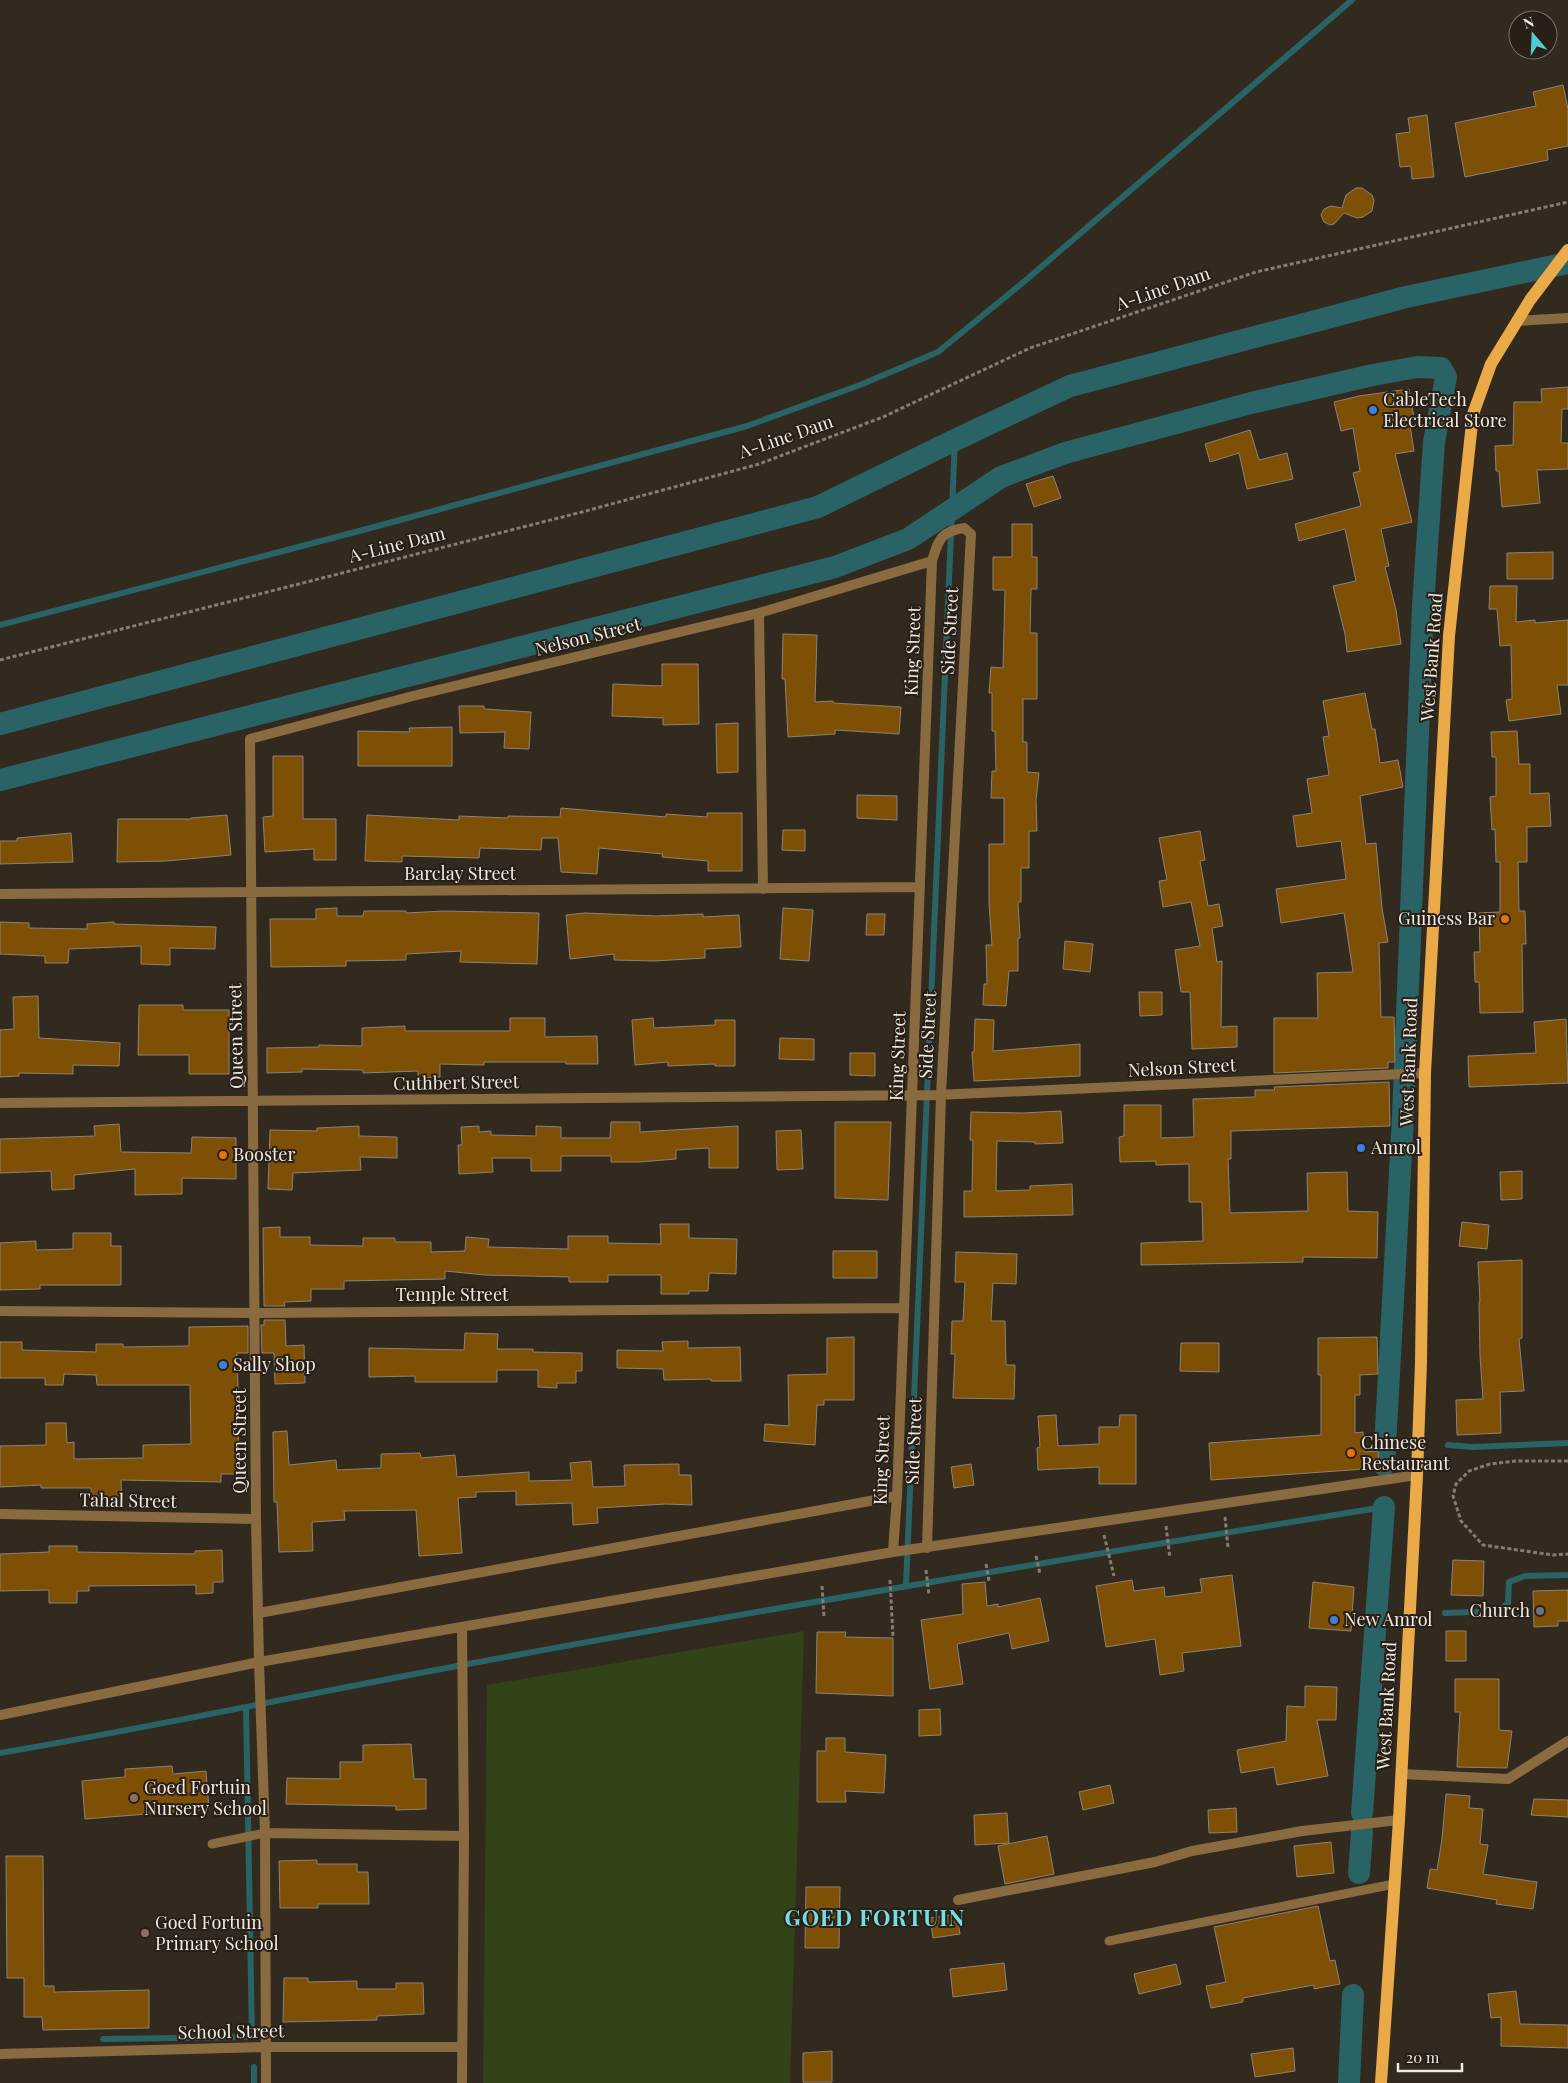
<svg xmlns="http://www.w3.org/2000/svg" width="1568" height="2083" font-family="'Playfair Display',serif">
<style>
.green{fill:#324318}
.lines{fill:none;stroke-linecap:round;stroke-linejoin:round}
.stream{stroke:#296366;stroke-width:6}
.canal{stroke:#296366;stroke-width:22}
.building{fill:#7e5005;stroke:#8d8276}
.path{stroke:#857d75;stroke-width:3;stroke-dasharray:4 2.5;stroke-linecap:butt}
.lane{stroke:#8a6b3f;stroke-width:9}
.street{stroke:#8a6b3f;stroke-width:10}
.primary{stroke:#eaaa47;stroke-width:12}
.shop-dot{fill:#3f7fe0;stroke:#281f16;stroke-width:2}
.food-dot{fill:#e8710a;stroke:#281f16;stroke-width:2}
.worship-dot{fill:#6b7280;stroke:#281f16;stroke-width:2}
.education-dot{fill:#8d6e63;stroke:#281f16;stroke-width:2}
.labels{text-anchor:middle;stroke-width:4;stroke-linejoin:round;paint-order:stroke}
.street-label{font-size:18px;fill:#efeae3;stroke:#281f16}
.poi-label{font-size:18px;fill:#efeae3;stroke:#281f16;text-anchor:start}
.district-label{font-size:22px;font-weight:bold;letter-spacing:1px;fill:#73dfe4;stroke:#281f16}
</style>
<rect width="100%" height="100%" fill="#32291f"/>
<path class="green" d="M804 1631 790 2083H483L487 1685Z"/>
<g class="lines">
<path class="stream" d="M0 625 363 530 747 426 860 385 938 352 1026 280 1352 0
M1448 1445 1473 1447 1568 1443
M906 1585 955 440
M1445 1613 1498 1611 1508 1603 1509 1582 1525 1576 1568 1575
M0 1753C160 1726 319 1691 479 1662 780 1606 1082 1556 1384 1507
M103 2039 252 2037 246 1707
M254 2083V2067"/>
<path class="canal" d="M0 724 818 507 955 440 1070 386 1406 297 1568 263
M0 780 835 567 908 539 1001 477 1065 453 1251 403 1373 375 1417 367 1441 368 1446 377 1434 442 1423 606 1403 1117 1384 1465
M1362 1813 1384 1507
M1359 1873 1362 1832
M1349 2083 1353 1995"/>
</g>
<path class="building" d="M1563 85 1568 109V146L1547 150 1548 160 1465 177 1455 123 1536 106 1533 92Z
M1427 115 1434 177 1412 179 1411 166 1400 167 1396 134 1410 132 1408 118Z
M1356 188H1362L1372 195 1374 200 1372 211 1363 217 1357 218 1344 213 1334 224 1330 225 1324 222 1321 215 1324 209 1331 206 1342 208 1346 195Z
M1568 387V409H1562L1561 443H1568V469L1537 470 1540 503 1502 507 1499 471H1496L1495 446 1513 445 1514 402H1542L1541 389Z
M1409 389 1414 418 1409 419 1414 451 1395 454 1412 522 1381 529 1389 566 1385 567 1396 610 1401 644 1347 652 1345 634 1333 586 1356 581 1345 529 1299 541 1295 524 1361 506 1353 473 1360 471 1353 428 1341 431 1334 402 1359 396Z
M1250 430 1259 460 1287 453 1293 479 1247 489 1239 453 1210 462 1205 444Z
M1053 476 1061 498 1034 507 1026 484Z
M1012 524H1032V557H1037V589H1031L1030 633H1037V699H1023V742H1027V772L1039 773 1036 800 1037 831H1029V868H1021V902H1018L1020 938H1018V971H1009L1006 1006 983 1005 984 984H987L986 945H992L989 903V844H1004V798H991L992 771H996L995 731H992V693H989L991 667 1003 668 1005 590H993V557H1012Z
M1553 552V579H1507V553Z
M1490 586H1517L1516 622 1535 620V623L1568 620V685H1557L1561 714 1509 721 1506 700 1512 699 1511 645 1500 646 1497 609H1489Z
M783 634 817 635 815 702 833 701 834 703 901 707 899 734 835 730V734L788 737 785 679H782Z
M662 664H698L699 724 663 725V718L612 716 613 684 662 686Z
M1365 693 1372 729H1375L1380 763 1398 760 1403 787 1360 796 1366 844 1376 843 1382 908 1388 942 1379 943 1381 1017H1394L1395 1062H1388V1068L1274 1073V1018H1318L1317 973 1353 972 1344 913 1281 923 1276 889 1346 879 1341 841 1297 847 1293 816 1312 813 1307 779 1329 775 1323 737 1329 736 1323 701Z
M459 706H484V709L531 712 529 749 504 748 505 732 460 733Z
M738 723V772L717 773 716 724Z
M452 727V766H358V731L410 732 409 728Z
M1517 731 1519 764H1530V794L1549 793 1551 826 1527 827V862H1518L1519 911H1525L1526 944H1522L1523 1012 1480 1013 1479 982H1475L1474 952H1480L1479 913 1500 912V862H1496L1495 829 1492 830 1490 797 1496 796V757H1492L1491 732Z
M273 756H303V819H336V860H314V849L265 852 263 817 273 816Z
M857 795 897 796V820L857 818Z
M561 808 666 817V814L707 817V813H742V871H708V861L662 857 663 854 599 848 597 874 561 872 558 838H542L541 850 480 848 479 858 402 856V862L365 861 367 815 459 820V816L508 818V816L560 817Z
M227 815 231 855 166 861 117 862 118 819H191V818Z
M783 830H805V851L782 850Z
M1200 831 1205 860 1200 861 1208 906 1219 904 1223 926 1212 928 1217 962 1222 961 1221 1027 1237 1026V1047L1192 1049 1190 992H1181L1175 950 1200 946 1191 902 1163 907 1159 881 1167 880 1159 838Z
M71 833 73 862 0 864V841H17V838Z
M337 908V916H363L364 911H406V913L444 911 539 913 537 964 460 962 461 951 406 954V960L346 961V966L271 967 270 919H316V909Z
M783 908 813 910 809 961 780 959Z
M585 913 655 916 703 914V917L739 915 741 947 705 949V958L654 961 614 960V954L570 959 566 915Z
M867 914H885L884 935H866Z
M0 922 29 923V928L87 929V924L114 922V924L216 927 215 949 170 948V965L141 964V946L69 949 68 963H45V956L0 954Z
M1065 941 1093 944 1090 972 1063 969Z
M1139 992H1162V1015L1140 1016Z
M38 996 39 1038 120 1043 119 1066 73 1065V1074L19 1073V1076L0 1077V1030L14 1029 13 997Z
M139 1005H183V1010H229V1074H189V1055H138Z
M510 1018H545V1037L597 1036 598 1064H566V1062H484V1065L440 1064V1077L418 1078V1071L363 1073V1070L302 1069V1072L267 1073V1048L319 1047V1045L362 1046V1028L405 1026V1031H510Z
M653 1018 654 1028 715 1025V1020H735V1066H715V1064L668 1066V1062L635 1065 632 1020Z
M975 1019 994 1020 993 1051 1080 1044V1076L974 1081 972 1052H974Z
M1566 1019 1568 1083 1469 1087 1468 1056 1536 1053 1534 1022Z
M780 1038 814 1039V1060L779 1059Z
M850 1053H875V1076L850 1075Z
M1389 1082 1390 1126 1231 1131V1159H1228L1230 1213 1308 1211 1307 1173 1347 1172 1348 1211 1378 1212 1377 1258 1303 1257V1262L1141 1265V1243L1203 1241 1202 1202H1189V1164L1156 1165V1161L1120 1162 1119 1137 1124 1136V1105H1161V1138L1194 1137 1193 1099 1255 1097V1090H1275L1274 1087Z
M1061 1111 1063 1143 1035 1144V1142L997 1141 996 1191 1030 1190V1186L1072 1184 1073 1215 964 1217V1191H972L973 1140H970L971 1112 1023 1113Z
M611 1122H640V1132L738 1126V1168H709V1148L676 1150V1159L639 1162H611V1156H561V1171H531V1158H492L493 1172 459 1174 458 1145H462L461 1127 479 1126V1132L491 1131V1135L536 1136V1126L561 1127V1138H610Z
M835 1122H891L888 1200 835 1198Z
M119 1124 121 1152 191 1153 192 1137 236 1138V1179L182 1178V1194L135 1195V1169L74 1175V1189L52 1190 51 1171 0 1173V1139L95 1136 94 1126Z
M359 1126V1136L397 1137V1158L360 1157 361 1170 293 1173 292 1190 268 1189 270 1130 317 1131V1128Z
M801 1130 803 1169 777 1170 776 1131Z
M1522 1171V1199L1501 1200 1500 1172Z
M1462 1222 1489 1225 1487 1249 1459 1246Z
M660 1224H689V1238L737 1239 736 1274 709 1273 708 1291H689V1294H661V1275H608V1282H569V1277L485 1275 445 1271V1279L344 1281V1289H311V1301L284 1302 285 1306H264L263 1228 280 1227V1237H310V1245L363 1246V1238H395V1242H431V1252L465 1251 466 1237 489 1239 488 1247 568 1249V1236H608V1243L661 1244Z
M73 1233H111V1246H121V1285H40V1289L0 1290V1243L36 1241V1250L73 1249Z
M833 1251H877V1278H833Z
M956 1252 1017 1254 1016 1284 993 1283 991 1321H1005L1006 1365H1015L1014 1399 953 1398 955 1354H951L952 1321H963L965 1282H955Z
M1522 1260V1338L1519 1339 1524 1391 1500 1392 1501 1433 1457 1435 1456 1400 1483 1399 1480 1356 1479 1302H1480L1478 1262Z
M264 1320H285L286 1346 304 1345 305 1383 275 1384 274 1353H262L261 1325H264Z
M248 1326V1353H237L239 1422 237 1474H221V1482L121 1480 122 1505 92 1506 91 1488H41V1485L0 1487V1446L46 1445V1423H66L67 1443 74 1442V1459L143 1458V1445L191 1444 190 1385H97L96 1375 64 1374 63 1385H45V1378H0V1342H22V1350L96 1352V1344H123V1347L189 1346V1327Z
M465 1333 498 1334 497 1349H533V1352L582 1353V1371H576V1383H557V1388L538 1387V1370H497V1382H415V1376L369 1377V1348L464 1350Z
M854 1337V1400H824V1405H817L815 1445 764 1441 765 1424 789 1426 788 1375 827 1374V1338Z
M1377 1337 1378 1374 1360 1375V1395H1355V1433L1363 1432 1364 1452 1378 1451 1379 1468 1211 1480 1209 1443 1321 1435V1375H1318V1338Z
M688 1341V1348L740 1347 741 1381H711V1379L664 1380 663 1369 617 1368V1350L663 1351 662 1342Z
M1181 1343H1219V1372L1180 1371Z
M1056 1415 1058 1446 1099 1444V1427H1119L1120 1415H1136V1484H1099V1467L1038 1470 1037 1448 1040 1447 1038 1416Z
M287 1431 289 1465 336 1460 337 1470 381 1468V1454L420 1453 421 1458 455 1455 457 1477 529 1472V1481L572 1480 570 1463 591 1461 593 1487 625 1486 624 1465 679 1464V1475H691L692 1505 666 1504 597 1508 598 1523 573 1525 572 1503 516 1505V1491L476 1492V1497L458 1498 462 1553 419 1556 416 1510 344 1511 345 1520 312 1522 313 1551 279 1552 277 1502H274L273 1432Z
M971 1464 974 1485 954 1488 951 1467Z
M49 1546H77V1552L195 1554V1551L222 1550 223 1582H213V1593L196 1594V1585L89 1586V1591H77V1603H49V1590L0 1591V1554L49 1552Z
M1453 1560 1484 1561 1483 1596 1451 1595Z
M1232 1575 1241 1646 1182 1653 1184 1671 1160 1675 1155 1639 1106 1647 1096 1586 1132 1580 1134 1591 1164 1587 1165 1597 1202 1592 1200 1579Z
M985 1582 987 1606 998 1604V1607L1040 1598 1049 1641 1012 1649 1009 1633 957 1644 963 1684 930 1689 921 1620 963 1614 962 1584Z
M1313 1582 1354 1587 1351 1631 1309 1628Z
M1568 1590V1621H1558V1626L1534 1627 1533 1591Z
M1446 1631H1466V1661H1446Z
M817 1632H846L845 1637 893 1638V1696L816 1693Z
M1455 1679H1499V1730L1512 1731 1507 1768 1457 1767 1460 1712H1455Z
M1305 1686 1337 1687 1336 1720H1317L1328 1776 1277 1785 1274 1767 1241 1773 1237 1750 1286 1741 1287 1706 1305 1707Z
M940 1709 941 1735 919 1736V1710Z
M826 1738H845V1752L886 1755 884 1793 845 1791 846 1802H817V1751H826Z
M411 1744 414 1779H426V1809L396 1810V1806L286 1804 287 1778 340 1779V1762H363V1745Z
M172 1766 173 1774 206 1771 209 1809 85 1819 82 1781 125 1777V1769Z
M1110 1785 1114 1803 1083 1810 1079 1792Z
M1446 1794 1470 1796 1469 1808 1483 1809 1480 1844 1488 1845 1483 1874 1537 1882 1533 1909 1496 1904 1497 1900 1427 1888 1430 1869 1437 1870 1442 1839Z
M1534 1799 1568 1800V1817L1531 1815Z
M1236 1808 1237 1832 1209 1833 1208 1810Z
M1007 1813 1009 1843 975 1845 974 1815Z
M1047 1836 1054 1874 1005 1884 998 1846Z
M1331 1842 1334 1873 1297 1877 1294 1846Z
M6 1856H43L44 1986H54V1992L149 1990V2028L43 2030 42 2017H24V1978H7Z
M317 1860V1864H357V1872H368L369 1904H318V1908H280L279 1861Z
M806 1887H840L839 1948H805Z
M1318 1906 1330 1961 1335 1960 1340 1984 1314 1989V1985L1243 1998V2002L1211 2008 1206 1986 1226 1982 1214 1927Z
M957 1914 960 1934 933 1938 930 1918Z
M1004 1963 1007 1990 953 1997 950 1969Z
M1176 1964 1181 1984 1139 1994 1134 1974Z
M284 1978H308V1982L357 1981V1989H396V1983H423L424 2014 377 2016V2020L283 2022Z
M1516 1991 1520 2024 1568 2025V2048L1501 2046V2017L1491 2018 1488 1994Z
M1293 2048 1295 2071 1255 2077 1251 2054Z
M832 2051V2082H803V2053Z"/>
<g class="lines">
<path class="path" d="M0 660 582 512 759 464 883 417 1030 348 1256 272 1568 202
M1568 1461H1516L1490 1464 1469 1471 1456 1484 1453 1496 1461 1521 1483 1545 1553 1555 1568 1554
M1225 1517 1228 1548
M1166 1526 1170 1558
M1104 1535 1114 1576
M1036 1556 1040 1574
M986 1564 989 1581
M926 1570 929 1595
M890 1580 893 1638
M822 1586 824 1616"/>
<path class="lane" d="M212 1844 265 1833
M1109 1941 1394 1884"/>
<path class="street" d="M1517 321 1568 318
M759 613 763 889
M0 894 920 887
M0 1103 937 1095 1425 1073
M0 1311 256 1313 904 1308
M0 1514 256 1519
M893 1552 897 1496 932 561C939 539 940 532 964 528L971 534 941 1095 927 1548
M259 1613 897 1496
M0 1715 259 1662 893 1552 1417 1475
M1401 1774 1508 1779 1568 1741
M265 1833 464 1836
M958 1900 1155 1862 1192 1851 1220 1846 1302 1831 1399 1820
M0 2054 267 2047H462
M266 2083 265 1833 259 1662 256 1519 250 739 413 696 759 613 932 561
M462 2083 464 1836 462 1628"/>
<path class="primary" d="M1381 2083 1399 1820 1417 1475 1421 1362 1425 1073 1449 636 1473 414 1491 364 1530 300 1568 250"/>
</g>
<g class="shop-dot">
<circle cx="1373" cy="410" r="5"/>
<circle cx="1361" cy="1148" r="5"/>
<circle cx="223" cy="1365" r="5"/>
<circle cx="1334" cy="1620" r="5"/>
</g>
<g class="food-dot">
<circle cx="1505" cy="919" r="5"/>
<circle cx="223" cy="1155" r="5"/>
<circle cx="1351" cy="1453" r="5"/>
</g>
<circle class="worship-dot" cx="1540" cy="1611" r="5"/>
<g class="education-dot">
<circle cx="134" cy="1798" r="5"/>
<circle cx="145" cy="1933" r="5"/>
</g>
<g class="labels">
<g class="street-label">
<text transform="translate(1163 289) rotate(-19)" y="6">A-Line Dam</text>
<text transform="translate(786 437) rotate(-19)" y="6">A-Line Dam</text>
<text transform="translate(397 545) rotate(-14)" y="6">A-Line Dam</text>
<text transform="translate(950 631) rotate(-87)" y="6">Side Street</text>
<text transform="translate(588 637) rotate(-14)" y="6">Nelson Street</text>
<text transform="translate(913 651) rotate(-88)" y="6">King Street</text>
<text transform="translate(1432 657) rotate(-86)" y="6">West Bank Road</text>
<text x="460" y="880">Barclay Street</text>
<text transform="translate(928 1035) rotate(-87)" y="6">Side Street</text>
<text transform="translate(236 1036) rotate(-91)" y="6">Queen Street</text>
<text transform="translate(898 1056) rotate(-88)" y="6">King Street</text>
<text transform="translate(1409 1062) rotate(-88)" y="6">West Bank Road</text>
<text transform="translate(1182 1068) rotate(-3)" y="6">Nelson Street</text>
<text transform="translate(456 1083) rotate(-1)" y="6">Cuthbert Street</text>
<text x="452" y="1301">Temple Street</text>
<text transform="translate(240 1441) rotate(-90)" y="6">Queen Street</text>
<text transform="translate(914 1441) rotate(-88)" y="6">Side Street</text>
<text transform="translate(882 1460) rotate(-88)" y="6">King Street</text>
<text transform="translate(128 1501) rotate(1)" y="6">Tahal Street</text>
<text transform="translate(1387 1706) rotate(-87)" y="6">West Bank Road</text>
<text transform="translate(231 2032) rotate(-1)" y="6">School Street</text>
</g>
<g class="poi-label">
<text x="1383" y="406">CableTech<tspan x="1383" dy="21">Electrical Store</tspan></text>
<text x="1495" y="925" text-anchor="end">Guiness Bar</text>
<text x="1371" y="1154">Amrol</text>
<text x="233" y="1161">Booster</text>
<text x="233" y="1371">Sally Shop</text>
<text x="1361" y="1449">Chinese<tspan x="1361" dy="21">Restaurant</tspan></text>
<text x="1530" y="1617" text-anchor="end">Church</text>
<text x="1344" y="1626">New Amrol</text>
<text x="144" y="1794">Goed Fortuin<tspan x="144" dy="21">Nursery School</tspan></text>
<text x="155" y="1929">Goed Fortuin<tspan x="155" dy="21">Primary School</tspan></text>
</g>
<g class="district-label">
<text x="875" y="1926">GOED FORTUIN</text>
</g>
</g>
<g transform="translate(1533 35) rotate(341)"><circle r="24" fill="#281f16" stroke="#787068"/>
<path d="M0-4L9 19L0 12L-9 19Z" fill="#51ccd2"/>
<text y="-8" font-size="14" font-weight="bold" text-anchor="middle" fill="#efeae3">N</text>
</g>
<path d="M1398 2063v8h64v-8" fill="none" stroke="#efeae3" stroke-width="2.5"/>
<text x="1406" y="2063" font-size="15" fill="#efeae3" stroke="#281f16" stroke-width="4" paint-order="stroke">20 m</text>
</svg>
